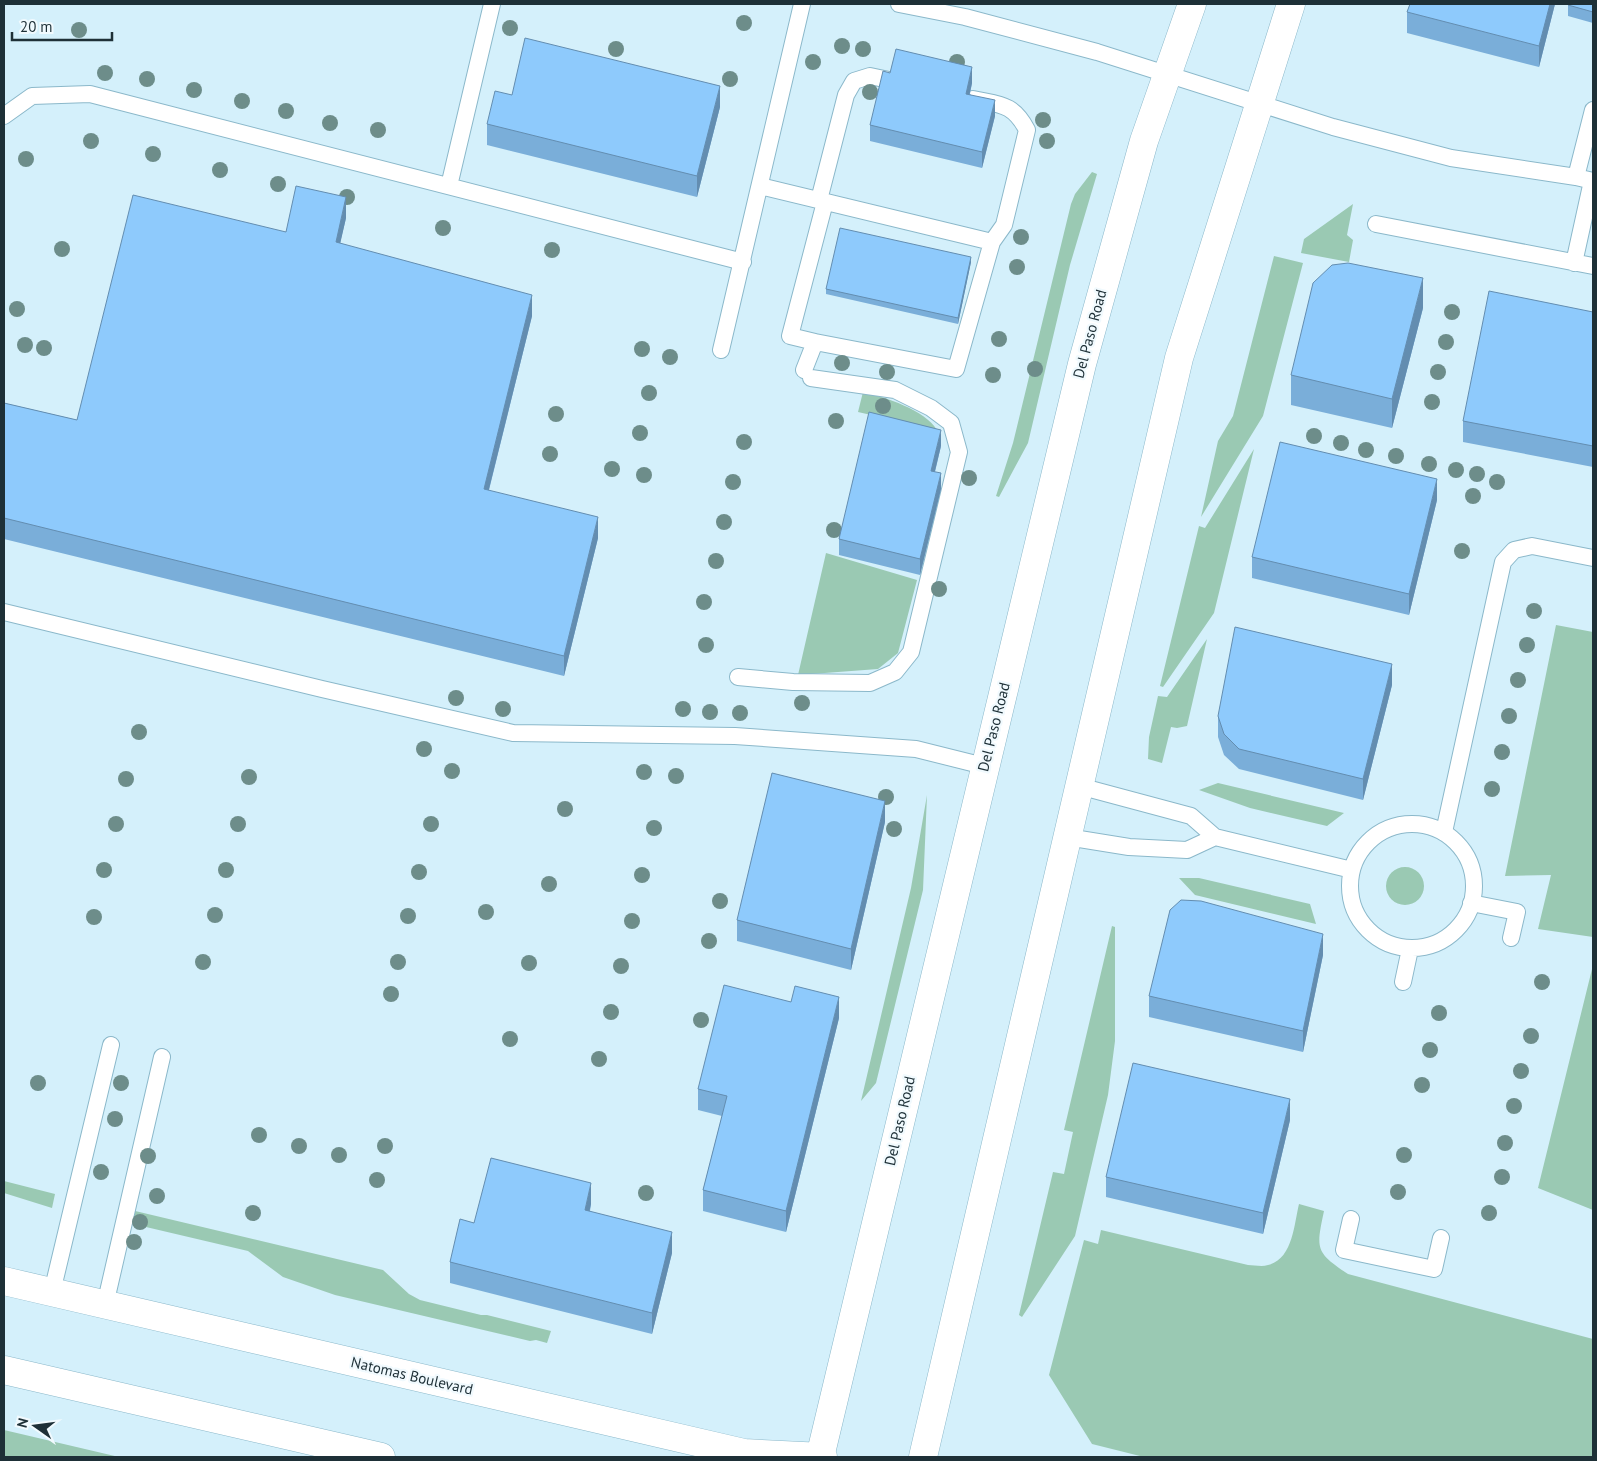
<svg xmlns="http://www.w3.org/2000/svg" width="1597" height="1461" font-family="'PT Sans',sans-serif">
<style>
.green{fill:#9ac9b3}
.lines{fill:none;stroke-linecap:round;stroke-linejoin:round}
.service-casing{stroke:#8bb8ca;stroke-width:18}
.secondary-casing{stroke:#8bb8ca;stroke-width:29}
.service{stroke:#fff;stroke-width:16}
.secondary{stroke:#fff;stroke-width:28}
.tree{fill:#6d8d8a}
.wall{fill:#7aaed9}
.shaded-wall{fill:#638db0}
.building{fill:#8ecafc;stroke:#638db0}
.labels{text-anchor:middle;stroke-width:4.5;stroke-linejoin:round;paint-order:stroke}
.street-label{font-size:15px;fill:#1e3037;stroke:#f1fafe}
</style>
<rect width="100%" height="100%" fill="#d4f0fb"/>
<path class="green" d="M1092 172 1097 174 1070 265 1028 443 999 497 996 496 1013 443 1071 204 1075 194Z
M1353 204 1347 235 1353 240 1349 262 1301 253 1304 239Z
M1274 256 1303 263 1263 416 1201 517 1218 441 1233 416Z
M863 392C885 397 925 410 937 430L858 412Z
M1254 449 1214 613 1163 687 1160 686 1199 526 1205 528Z
M826 553 917 580 898 653 878 669 798 675Z
M1556 625 1593 632V937L1538 929 1551 875 1505 876Z
M1207 639 1187 726 1177 728 1171 727 1162 763 1148 759 1149 737 1158 696 1167 697Z
M1218 783 1344 813 1327 826 1250 808 1199 790Z
M927 795 923 890 876 1083 861 1101 911 888Z
M1386 886a19 19 0 1 1 38 0a19 19 0 1 1-38 0Z
M1179 878H1199L1310 904 1316 924 1195 895Z
M1112 926 1115 927V1041L1108 1095 1075 1236 1022 1317 1019 1315 1053 1172 1064 1174 1073 1132 1064 1130Z
M1593 965V1210L1538 1188Z
M4 1181 55 1194 52 1208 4 1193Z
M1299 1204 1324 1211C1316 1249 1315 1252 1348 1274L1593 1339V1457H1144L1092 1444 1049 1375 1084 1240 1098 1244 1101 1230 1248 1265C1254 1265 1262 1267 1268 1265 1293 1259 1294 1224 1299 1204Z
M131 1210 383 1270 409 1294 420 1300 481 1315H487L551 1331 547 1343 536 1340 530 1341 335 1295 283 1277 248 1251 129 1223Z
M4 1430 119 1457H4Z"/>
<g class="lines">
<defs>
<path id="service" d="M899 4 965 17 1097 52 1333 127 1451 158 1576 177 1593 181
M973 99C1000 105 1013 103 1027 130L1004 225 992 242
M4 116 32 96 90 94 743 262
M1576 177 1593 110
M449 186 492 4
M760 186 992 242 956 369 815 342 804 370
M819 200 846 95 854 81 870 76 903 83
M1376 224 1593 266
M1574 263 1592 181
M815 342 790 336 825 202
M721 350 802 4
M4 612 322 689 513 733 735 736 916 749 984 766
M738 677 793 682 870 683 895 672 911 652 959 452 951 423 931 408 895 390 811 378
M1079 786 1191 816 1215 837 1352 870
M1350 886a62 62 0 1 1 124 0a62 62 0 1 1-124 0Z
M1444 832 1503 562 1514 550 1532 546 1593 558
M1067 837 1129 847 1187 850 1215 837
M1471 903 1517 912 1511 938
M1403 982 1410 949
M1351 1219 1344 1250 1434 1269 1441 1238
M52 1292 111 1045
M105 1305 162 1057"/>
<path id="secondary" d="M4 1281 744 1453 823 1457
M4 1370 381 1457
M820 1457 1082 364 1144 141 1192 4
M923 1457 1179 358 1291 4"/>
</defs>
<use href="#service" class="service-casing"/>
<use href="#secondary" class="secondary-casing"/>
<use href="#service" class="service"/>
<use href="#secondary" class="secondary"/>
</g>
<g class="tree">
<circle cx="744" cy="23" r="8"/>
<circle cx="510" cy="28" r="8"/>
<circle cx="79" cy="30" r="8"/>
<circle cx="842" cy="46" r="8"/>
<circle cx="616" cy="49" r="8"/>
<circle cx="863" cy="49" r="8"/>
<circle cx="813" cy="62" r="8"/>
<circle cx="957" cy="62" r="8"/>
<circle cx="105" cy="73" r="8"/>
<circle cx="147" cy="79" r="8"/>
<circle cx="730" cy="79" r="8"/>
<circle cx="194" cy="90" r="8"/>
<circle cx="870" cy="92" r="8"/>
<circle cx="242" cy="101" r="8"/>
<circle cx="286" cy="111" r="8"/>
<circle cx="1043" cy="120" r="8"/>
<circle cx="330" cy="123" r="8"/>
<circle cx="378" cy="130" r="8"/>
<circle cx="91" cy="141" r="8"/>
<circle cx="1047" cy="141" r="8"/>
<circle cx="153" cy="154" r="8"/>
<circle cx="26" cy="159" r="8"/>
<circle cx="220" cy="170" r="8"/>
<circle cx="278" cy="184" r="8"/>
<circle cx="347" cy="197" r="8"/>
<circle cx="443" cy="228" r="8"/>
<circle cx="1021" cy="237" r="8"/>
<circle cx="62" cy="249" r="8"/>
<circle cx="552" cy="250" r="8"/>
<circle cx="1017" cy="267" r="8"/>
<circle cx="17" cy="309" r="8"/>
<circle cx="1452" cy="312" r="8"/>
<circle cx="999" cy="339" r="8"/>
<circle cx="1446" cy="342" r="8"/>
<circle cx="25" cy="345" r="8"/>
<circle cx="44" cy="348" r="8"/>
<circle cx="642" cy="349" r="8"/>
<circle cx="670" cy="357" r="8"/>
<circle cx="842" cy="363" r="8"/>
<circle cx="1035" cy="369" r="8"/>
<circle cx="887" cy="372" r="8"/>
<circle cx="1438" cy="372" r="8"/>
<circle cx="993" cy="375" r="8"/>
<circle cx="649" cy="393" r="8"/>
<circle cx="1432" cy="402" r="8"/>
<circle cx="883" cy="406" r="8"/>
<circle cx="556" cy="414" r="8"/>
<circle cx="836" cy="421" r="8"/>
<circle cx="640" cy="433" r="8"/>
<circle cx="1314" cy="436" r="8"/>
<circle cx="744" cy="442" r="8"/>
<circle cx="1341" cy="443" r="8"/>
<circle cx="1366" cy="450" r="8"/>
<circle cx="550" cy="454" r="8"/>
<circle cx="1396" cy="456" r="8"/>
<circle cx="1429" cy="464" r="8"/>
<circle cx="612" cy="469" r="8"/>
<circle cx="1456" cy="470" r="8"/>
<circle cx="1477" cy="474" r="8"/>
<circle cx="644" cy="475" r="8"/>
<circle cx="969" cy="478" r="8"/>
<circle cx="733" cy="482" r="8"/>
<circle cx="1497" cy="482" r="8"/>
<circle cx="1473" cy="496" r="8"/>
<circle cx="724" cy="522" r="8"/>
<circle cx="834" cy="530" r="8"/>
<circle cx="1462" cy="551" r="8"/>
<circle cx="716" cy="561" r="8"/>
<circle cx="939" cy="589" r="8"/>
<circle cx="704" cy="602" r="8"/>
<circle cx="1534" cy="611" r="8"/>
<circle cx="706" cy="645" r="8"/>
<circle cx="1527" cy="645" r="8"/>
<circle cx="1518" cy="680" r="8"/>
<circle cx="456" cy="698" r="8"/>
<circle cx="802" cy="703" r="8"/>
<circle cx="503" cy="709" r="8"/>
<circle cx="683" cy="709" r="8"/>
<circle cx="710" cy="712" r="8"/>
<circle cx="740" cy="713" r="8"/>
<circle cx="1509" cy="716" r="8"/>
<circle cx="139" cy="732" r="8"/>
<circle cx="424" cy="749" r="8"/>
<circle cx="1502" cy="752" r="8"/>
<circle cx="452" cy="771" r="8"/>
<circle cx="644" cy="772" r="8"/>
<circle cx="676" cy="776" r="8"/>
<circle cx="249" cy="777" r="8"/>
<circle cx="126" cy="779" r="8"/>
<circle cx="1492" cy="789" r="8"/>
<circle cx="886" cy="797" r="8"/>
<circle cx="565" cy="809" r="8"/>
<circle cx="116" cy="824" r="8"/>
<circle cx="238" cy="824" r="8"/>
<circle cx="431" cy="824" r="8"/>
<circle cx="654" cy="828" r="8"/>
<circle cx="894" cy="829" r="8"/>
<circle cx="104" cy="870" r="8"/>
<circle cx="226" cy="870" r="8"/>
<circle cx="419" cy="872" r="8"/>
<circle cx="642" cy="875" r="8"/>
<circle cx="549" cy="884" r="8"/>
<circle cx="720" cy="901" r="8"/>
<circle cx="486" cy="912" r="8"/>
<circle cx="215" cy="915" r="8"/>
<circle cx="408" cy="916" r="8"/>
<circle cx="94" cy="917" r="8"/>
<circle cx="632" cy="921" r="8"/>
<circle cx="709" cy="941" r="8"/>
<circle cx="203" cy="962" r="8"/>
<circle cx="398" cy="962" r="8"/>
<circle cx="529" cy="963" r="8"/>
<circle cx="621" cy="966" r="8"/>
<circle cx="1542" cy="982" r="8"/>
<circle cx="391" cy="994" r="8"/>
<circle cx="611" cy="1012" r="8"/>
<circle cx="1439" cy="1013" r="8"/>
<circle cx="701" cy="1020" r="8"/>
<circle cx="1531" cy="1036" r="8"/>
<circle cx="510" cy="1039" r="8"/>
<circle cx="1430" cy="1050" r="8"/>
<circle cx="599" cy="1059" r="8"/>
<circle cx="1521" cy="1071" r="8"/>
<circle cx="38" cy="1083" r="8"/>
<circle cx="121" cy="1083" r="8"/>
<circle cx="1422" cy="1085" r="8"/>
<circle cx="1514" cy="1106" r="8"/>
<circle cx="115" cy="1119" r="8"/>
<circle cx="259" cy="1135" r="8"/>
<circle cx="1505" cy="1143" r="8"/>
<circle cx="299" cy="1146" r="8"/>
<circle cx="385" cy="1146" r="8"/>
<circle cx="339" cy="1155" r="8"/>
<circle cx="1404" cy="1155" r="8"/>
<circle cx="148" cy="1156" r="8"/>
<circle cx="101" cy="1172" r="8"/>
<circle cx="1502" cy="1177" r="8"/>
<circle cx="377" cy="1180" r="8"/>
<circle cx="1398" cy="1192" r="8"/>
<circle cx="646" cy="1193" r="8"/>
<circle cx="157" cy="1196" r="8"/>
<circle cx="253" cy="1213" r="8"/>
<circle cx="1489" cy="1213" r="8"/>
<circle cx="140" cy="1222" r="8"/>
<circle cx="134" cy="1242" r="8"/>
</g>
<path class="wall" d="M1410 4H1555L1539 67 1407 33V12Z
M1593 4V23L1568 16V5Z
M890 73 972 83 970 94 995 116 982 168 870 141V125Z
M512 95 720 107 697 197 487 145V124Z
M346 218 340 243 532 316 489 490 598 538 564 676 4 539V403L77 420 286 232Z
M971 262 958 324 826 294V289Z
M1423 308 1392 428 1291 405V375Z
M1593 312V467L1463 442V421Z
M941 446 935 472 941 489 920 575 839 555V539Z
M1437 500 1409 615 1252 578V557Z
M1392 685 1363 800 1239 769 1224 755 1218 737V716Z
M885 822 851 970 737 941V920Z
M1323 955 1303 1052 1149 1017V996Z
M839 1018 786 1232 703 1211V1190L722 1116 698 1110V1089Z
M1290 1120 1263 1234 1106 1197V1177Z
M591 1204 590 1211 672 1253 652 1334 450 1283V1262L474 1223Z"/>
<path class="shaded-wall" d="M1550 4H1555L1539 67V46Z
M972 67V83L966 110V94Z
M720 86V107L697 197V176Z
M995 100V116L982 168V152Z
M346 197V218L336 262V242Z
M971 257V262L958 324V318Z
M1423 278V308L1392 428V399Z
M532 295V316L484 509V489Z
M941 430V446L931 487V471Z
M941 473V489L920 575V559Z
M1437 479V500L1409 615V594Z
M598 517V538L564 676V656Z
M1392 664V685L1363 800V779Z
M885 801V822L851 970V949Z
M1323 934V955L1303 1052V1031Z
M839 997V1018L786 1232V1211Z
M1290 1099V1120L1263 1234V1213Z
M591 1183V1204L585 1231V1210Z
M672 1232V1253L652 1334V1313Z"/>
<path class="building" d="M1410 4H1550L1539 46 1407 12Z
M1568 4H1593V12L1568 5Z
M525 38 720 86 697 176 487 124 495 91 512 95Z
M896 49 972 67 966 94 995 100 982 152 870 125 883 71 890 73Z
M296 186 346 197 336 242 532 295 484 489 598 517 564 656 4 518V403L77 420 133 195 286 232Z
M840 228 971 257 958 318 826 289Z
M1348 263 1423 278 1392 399 1291 375 1313 283 1332 265Z
M1489 291 1593 312V446L1463 421Z
M869 412 941 430 931 471 941 473 920 559 839 539Z
M1280 442 1437 479 1409 594 1252 557Z
M1235 627 1392 664 1363 779 1239 749 1224 734 1218 716Z
M772 773 885 801 851 949 737 920Z
M1181 900 1201 901 1323 934 1303 1031 1149 996 1170 910Z
M724 985 791 1002 795 986 839 997 786 1211 703 1190 727 1096 698 1089Z
M1133 1063 1290 1099 1263 1213 1106 1177Z
M491 1158 591 1183 585 1210 672 1232 652 1313 450 1262 460 1219 474 1223Z"/>
<g class="labels">
<g class="street-label">
<text transform="translate(1090 334) rotate(-75)" y="5">Del Paso Road</text>
<text transform="translate(994 727) rotate(-76)" y="5">Del Paso Road</text>
<text transform="translate(900 1121) rotate(-77)" y="5">Del Paso Road</text>
<text transform="translate(412 1376) rotate(13)" y="5">Natomas Boulevard</text>
</g>
</g>
<rect width="1597" height="1461" fill="none" stroke="#1e3037" stroke-width="10"/>
<g transform="translate(35 1426) rotate(284)" stroke="#f1fafe" stroke-width="4" paint-order="stroke">
<path d="M0-4L9 19L0 12L-9 19Z" fill="#1e3037"/>
<text y="-8" font-size="14" font-weight="bold" text-anchor="middle" fill="#1e3037">N</text>
</g>
<path d="M12 32v8h100v-8" fill="none" stroke="#1e3037" stroke-width="2.5"/>
<text x="20" y="32" font-size="15" fill="#1e3037" stroke="#f1fafe" stroke-width="4" paint-order="stroke">20 m</text>
</svg>
